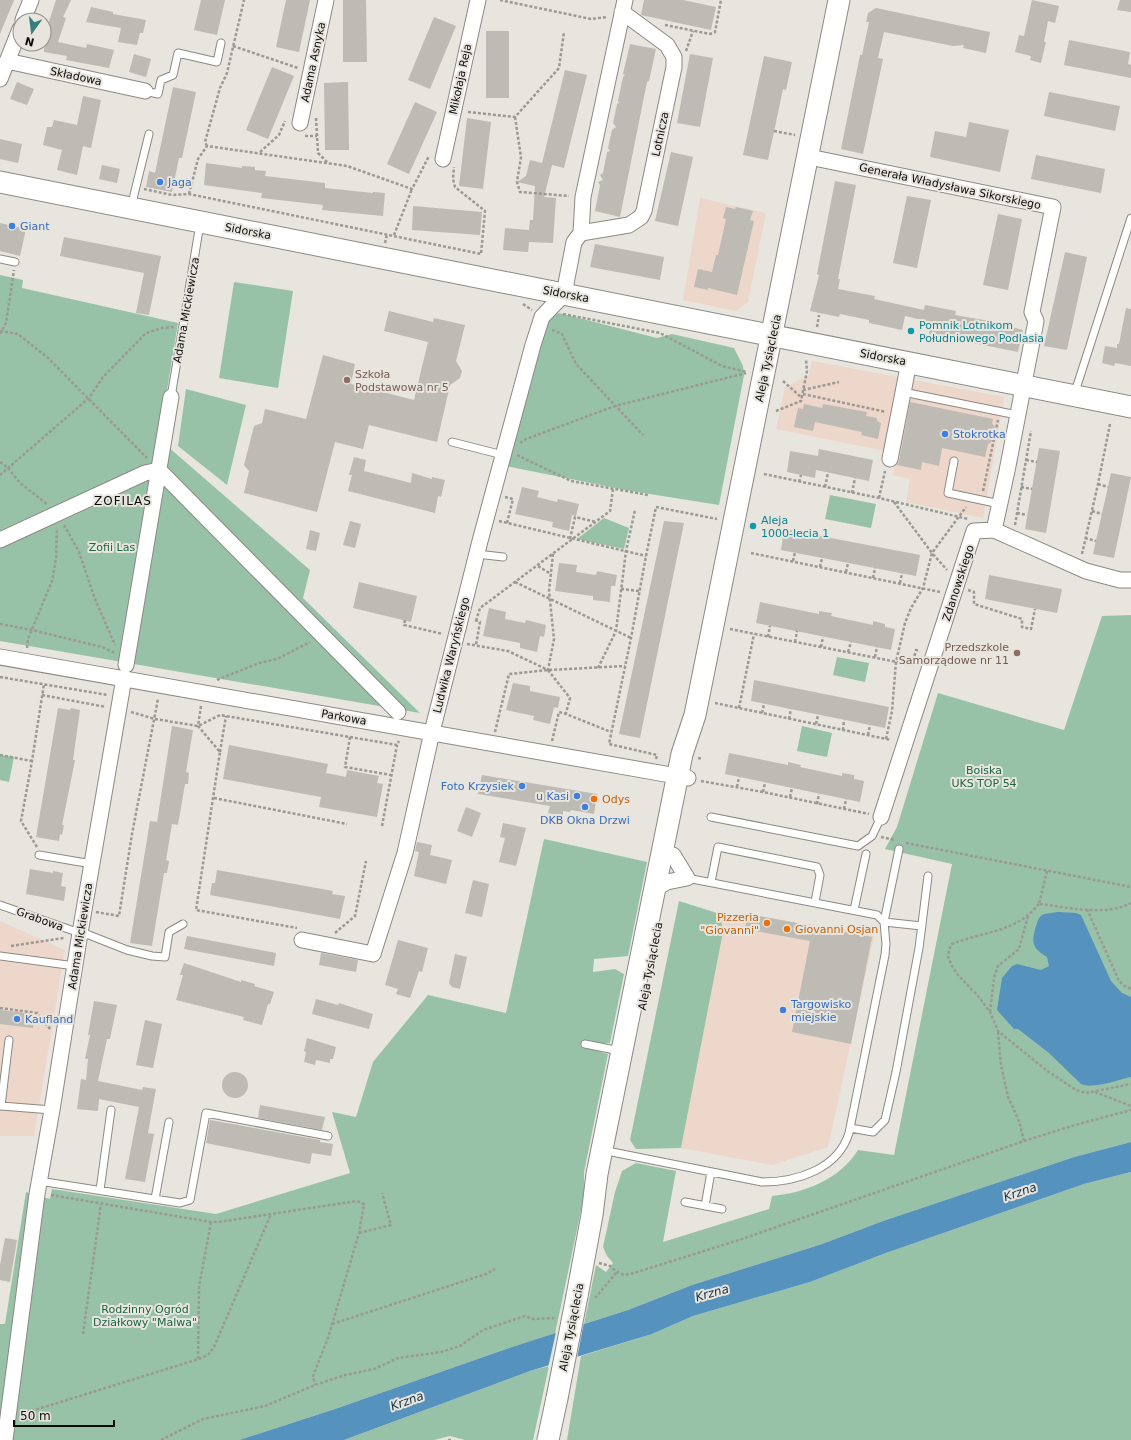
<svg xmlns="http://www.w3.org/2000/svg" width="1131" height="1440" font-family="'DejaVu Sans',sans-serif">
<style>
.commercial{fill:#edd6ca}
.green{fill:#98c2a7}
.water{fill:#5592be}
.pier{fill:#e7e5de}
.building{fill:#bebab4}
.lines{fill:none;stroke-linecap:round;stroke-linejoin:round}
.lane-casing{stroke:#8c8983;stroke-width:9}
.street-casing{stroke:#8c8983;stroke-width:17}
.secondary-casing{stroke:#8c8983;stroke-width:23}
.path{stroke:#9a9994;stroke-width:2.5;stroke-dasharray:3 2;stroke-linecap:butt}
.lane{stroke:#fff;stroke-width:7}
.street{stroke:#fff;stroke-width:15}
.secondary{stroke:#fff;stroke-width:21}
.secondary-bridge-casing{stroke:#8c8983;stroke-width:23;stroke-linecap:butt}
.secondary-bridge{stroke:#fff;stroke-width:21}
.shop-dot{fill:#3f7fe0;stroke:#e7e5de;stroke-width:1.5}
.culture-dot{fill:#0f9aa8;stroke:#e7e5de;stroke-width:1.5}
.education-dot{fill:#8d6e63;stroke:#e7e5de;stroke-width:1.5}
.food-dot{fill:#e8710a;stroke:#e7e5de;stroke-width:1.5}
.labels{text-anchor:middle;stroke-width:4;stroke-linejoin:round;paint-order:stroke}
.street-label{font-size:11px;fill:#0c0b09;stroke:#e7e5de}
.shop-label{font-size:11px;fill:#366cbe;stroke:#e7e5de;text-anchor:start}
.culture-label{font-size:11px;fill:#0d838f;stroke:#e7e5de;text-anchor:start}
.education-label{font-size:11px;fill:#785e54;stroke:#e7e5de;text-anchor:start}
.park-label{font-size:11px;fill:#1a6740;stroke:#e7e5de}
.food-label{font-size:11px;fill:#c56008;stroke:#e7e5de;text-anchor:start}
.neighbourhood-label{font-size:12px;letter-spacing:1px;fill:#0c0b09;stroke:#e7e5de}
.water-label{font-size:12px;font-style:italic;fill:#132f43;stroke:#e7e5de}
</style>
<rect width="100%" height="100%" fill="#e7e5de"/>
<path class="commercial" d="M700 198 766 213 748 302 736 311 683 300Z
M812 361 1004 397 983 518 906 502 910 479 893 475 895 467 883 464 885 451 776 429 785 387 809 375Z
M720 914 747 919 748 914 805 924H814L874 936 828 1147 772 1165 681 1148 723 932Z
M0 921 65 950 34 1136H0Z"/>
<path class="green" d="M0 275 23 280 22 288 178 323 159 439 310 570 303 598 420 713 0 641Z
M234 282 293 291 278 388 219 378Z
M559 313 657 338 672 334 734 348 743 366 744 375 719 505 631 491 501 465 533 345 551 317Z
M186 389 246 405 227 485 178 446Z
M830 495 876 504 871 528 825 519Z
M604 518 629 528 624 549 577 539Z
M1131 615V1142L1074 1157 883 1221 822 1244 692 1285 628 1310 584 1324 596 1265 606 1272 613 1263 607 1256 603 1247 615 1192 622 1171 636 1163 676 1171 663 1242 769 1209 772 1196C805 1193 840 1179 858 1150L894 1155 952 864 885 849 897 827 938 693 1064 730 1102 616Z
M837 657 869 663 865 682 833 675Z
M802 726 832 733 827 757 797 751Z
M0 755 14 757 9 782 0 780Z
M544 839 647 862 628 956 594 959 593 972 615 969 624 974 610 1043 599 1044 586 1040 584 1047 608 1054 584 1172V1196L555 1334 509 1348 335 1409 239 1440H0V1324H5L26 1192 50 1199 52 1189 216 1214 350 1173 332 1112 356 1117 373 1062 428 995 506 1013Z
M679 901 720 914 723 932 681 1148 636 1149 630 1140Z
M1131 1172V1440H567L581 1356 652 1334 693 1316 810 1282 886 1253 1084 1184Z
M549 1366 533 1440H465L450 1436 434 1440H344L530 1371Z"/>
<path class="water" d="M1058 912 1076 913 1081 915 1111 981 1122 993 1131 997V1077C1116 1080 1096 1089 1081 1084L1049 1053 1018 1029H1014L997 1010 1002 978 1012 966 1017 964 1041 970 1049 966 1047 957C1032 948 1031 943 1036 926 1037 922 1039 917 1042 915 1046 913 1054 913 1058 912Z
M1131 1142V1172L1084 1184 886 1253 810 1282 693 1316 652 1334 530 1371 344 1440H239L335 1409 509 1348 628 1310 692 1285 822 1244 883 1221 1074 1157Z"/>
<path class="pier" d="M584 1322 577 1359 548 1368 556 1332Z"/>
<path class="building" d="M0 0H14L0 34Z
M56 0H71L63 17 66 18 58 42 86 48 87 44 114 50 109 68 66 60 67 56 44 52V37Z
M201 0H225L217 35 194 30Z
M286 0H310L299 52 276 47Z
M343 0H366L367 62H343Z
M644 0H683L716 7 711 30 641 15Z
M1032 0 1059 6 1055 23 1048 21 1044 42H1046L1041 63 1030 60 1031 56 1015 52 1019 35 1024 36Z
M1120 0H1131V12L1117 10Z
M91 7 113 12V14L146 20 143 33H140L137 45 118 42 121 28 86 22Z
M876 8 990 32 986 53 963 48 964 45 953 46 884 32 878 58 883 59 863 154 841 149 860 55H862L869 22H866L868 13Z
M434 17 456 26 430 89 408 80Z
M486 31H509V98H486Z
M1069 40 1130 52 1128 64 1131 65V78L1064 65Z
M630 44 656 49 649 81 647 82 620 217 595 211 600 185 598 182 603 180 600 175 603 173 607 152 610 151 608 148 612 130 616 127 613 123 617 104 619 103 618 101 623 77 625 75 623 74Z
M134 54 151 59 146 77 129 72Z
M690 54 713 58 700 127 677 123Z
M764 56 792 62 786 90 783 89 768 160 743 155Z
M272 67 294 76 268 139 246 130Z
M565 70 587 75 564 168 552 165 544 197 556 198 553 243 529 242 528 252 503 250 505 228 529 230 530 220H533L535 186 517 182 526 176 530 160 542 163Z
M17 82 34 89 27 105 10 99Z
M348 82 349 150H325L324 83Z
M173 87 196 92 182 158H179L172 192 146 187 149 171 155 173Z
M1049 92 1120 106 1115 131 1044 116Z
M83 96 101 100 91 148 83 146 77 175 57 170 62 150 43 145 47 127H52L54 120 77 125Z
M415 102 437 112 409 174 387 164Z
M467 118 491 122 483 189 459 186Z
M969 122 1009 130 1000 172 930 157 935 131 966 137Z
M0 139 22 144 18 163 0 159Z
M671 152 693 157 678 226 655 221Z
M1036 155 1105 169 1101 193 1031 179Z
M206 163 242 168V166L255 167V170L266 171 265 176 325 183V188L373 193V192L385 193 383 216 322 210 323 205 261 198 262 193 204 185Z
M102 165 120 169 117 183 99 179Z
M835 181 856 185 838 279H840L838 289 875 296 874 299 924 310 925 305 956 311 955 315 1007 324V326L1023 330 1018 352 973 343V341L952 337 951 339 929 334 931 322 905 316 902 330 869 323V320L840 314 839 317 810 311 819 275 817 274Z
M907 196 931 200 917 268 893 263Z
M413 206 482 212 480 235 412 230Z
M726 207 735 209 736 207 753 211 750 220 754 221 737 295 708 288V290L694 287 698 269 712 272 716 255H718L726 219 723 218Z
M998 214 1022 219 1008 290 983 285Z
M0 223 26 229 20 256 0 251Z
M64 237 161 256 149 315 136 313 144 273 60 256Z
M595 244 664 257 660 280 590 267Z
M1065 252 1087 257 1067 350 1044 346Z
M1126 308 1131 309V366L1115 363 1114 366 1102 363 1105 346 1117 348V344H1119Z
M389 311 433 322 434 318 465 325 456 361 462 371 460 378 450 385 437 442 369 425 363 449 335 442 317 512 244 493 249 471 244 465 254 426 262 423 265 409 306 419 323 355 355 364 351 384 414 400 428 342 384 331Z
M910 402 993 419 992 423 996 429 994 440 988 444 985 457 942 448 939 466 922 462 921 470 897 465 899 461Z
M804 404 822 408 823 404 867 412 866 416 877 418V421L881 423 878 439 861 435 862 432 815 422 813 431 794 427 798 408 803 409Z
M1039 448 1060 451 1046 533 1025 529Z
M819 449 873 460 869 481 816 470 815 478 787 472 790 451 818 456Z
M354 457 366 460 364 471 411 483 412 473 432 479V477L445 480 441 497 438 496 435 513 348 491 352 475H349Z
M1111 473 1131 477 1114 558 1093 554Z
M522 487 539 491 537 497 557 502 558 499 579 504 576 516 572 515 569 531 552 527 553 522 515 514Z
M350 521 361 524 355 548 343 545Z
M664 521 684 523 640 738 619 734Z
M784 529 920 555 916 576 781 550Z
M310 530 320 533 316 551 306 549Z
M559 563 577 565 576 572 596 575 597 571 617 575 615 586H611L610 602 593 600V596L555 591Z
M989 575 1062 589 1057 613 985 599Z
M359 582 417 596 411 622 353 608Z
M760 602 819 614V611L832 613 831 616 873 625V621L885 624V627L895 629 891 650 756 623Z
M489 608 506 612 505 619 525 623 526 620 546 625 544 637 540 636 537 652 520 648V643L483 636Z
M754 680 889 707 885 728 751 701Z
M513 683 530 686V691L560 697 558 708 554 707 550 724 533 720 534 716 506 710Z
M58 708 70 710 71 708 80 710 73 760H75L62 825H64L62 835 60 834 59 841 36 837Z
M172 726 193 730 186 772 189 773 188 784H185L178 825 172 824 166 860 169 861 167 873H164L152 946 130 943 150 821 157 822Z
M229 745 328 764 326 773 346 777 347 770 379 776 377 783 383 784 377 817 319 807 321 797 223 779Z
M729 753 788 765V762L801 765 800 767 842 776V773L854 775V779L864 781 860 802 725 774Z
M482 775 597 794 594 814 571 810 570 812 563 811V816L548 813 550 806 478 794Z
M466 807 481 813 472 837 457 831Z
M503 823 526 828 516 866 499 862 505 838 500 837Z
M417 842 432 845 430 855 452 860 446 884 414 876 419 852 415 851Z
M30 869 53 873V871L63 873 61 886 66 887 64 901 26 894Z
M217 870 333 891 332 894 345 896 340 919 210 895 212 883H215Z
M473 880 489 884 482 917 465 913Z
M748 914 872 937 851 1044 792 1032 810 941 745 929Z
M187 936 276 953 274 966 184 949Z
M398 940 428 948 422 972 419 971 410 998 396 994 398 989 385 985Z
M321 953 358 960 356 972 319 965Z
M455 954 467 957 460 989 452 987 449 983Z
M184 963 241 982V980L255 984 254 986 274 992 270 1004H268L262 1025 243 1020 244 1017 176 1000 183 975H180Z
M316 999 338 1005 339 1003 373 1014 369 1029 312 1014Z
M94 1001 117 1005 110 1039H107L98 1081 142 1090 143 1087 156 1089 148 1133 154 1134 145 1182 125 1179 139 1107 99 1099 98 1111 77 1109 81 1079 86 1080 88 1059H85L90 1035H88Z
M0 1010 34 1014 33 1028 0 1024Z
M145 1020 162 1024 153 1068 136 1065Z
M307 1038 336 1047 333 1059H330V1063L316 1060 315 1065 304 1062 306 1052 304 1051Z
M222 1085a13 13 0 1 1 26 0a13 13 0 1 1-26 0Z
M260 1105 325 1117 322 1130 258 1118Z
M210 1120 320 1140V1142L333 1144 331 1156 312 1153 310 1164 206 1143Z
M5 1238 17 1240 10 1282 0 1280V1265Z"/>
<g class="lines">
<defs>
<path id="lane" d="M145 91 158 94 161 80 173 75 178 53 217 62 221 43
M131 207 149 134
M0 259 15 262
M903 392 1017 415
M1074 395 1131 218
M171 397 200 224
M452 442 503 455
M954 461 948 493 1000 504
M477 554 503 557
M711 817 858 846 872 836 881 817
M899 849 884 922 922 926
M39 855 92 864
M711 882 718 847 817 867 820 875 815 902
M0 905 74 931 89 935 127 950 152 956 165 957 169 932 183 924
M854 910 866 854
M0 956 75 966
M9 1040 1 1106 52 1110
M585 1044 620 1051
M850 1128 873 1132 885 1120 896 1072 919 948 928 876
M612 1152 762 1182C797 1182 838 1169 849 1133L885 955 886 944 884 922 877 915 687 878
M39 1181 180 1203 190 1200 206 1113 328 1136
M100 1190 111 1110
M155 1199 169 1122
M685 1202 722 1209
M705 1206 711 1172"/>
<path id="street" d="M23 20 31 0
M7 61 145 91
M0 79 20 29
M300 123 326 0
M809 157 1053 207 1032 312 1036 321 1007 471 994 530 974 531 881 817
M443 159 478 0
M581 233 629 225 641 217 644 211 674 67V57L667 45 622 12
M890 459 909 362
M994 530 1086 571 1120 580H1131
M0 540 145 473 159 470 398 712
M0 657 688 778
M126 665 171 397
M655 889 667 882 687 878 673 855
M302 940 373 954 405 853 432 732 480 541 533 345 542 317 564 294 574 242 581 233 583 197 625 0
M5 1440 37 1194 52 1110 80 933 124 678"/>
<path id="secondary" d="M0 182 1131 407
M577 1296 592 1215 597 1174 682 754 695 715 839 0
M548 1440 557 1398"/>
</defs>
<use href="#lane" class="lane-casing"/>
<use href="#street" class="street-casing"/>
<use href="#secondary" class="secondary-casing"/>
<path class="path" d="M500 0 591 19 607 17
M665 25 710 34 715 32 721 0
M233 46 298 68
M686 51 693 31
M468 112 515 117 559 68 564 32
M515 117 521 157 517 182 520 192 569 196
M316 118 318 153 328 163
M774 131 795 135
M305 136H317
M207 146 205 142 220 88 227 73 244 0
M260 152 279 135 285 121
M144 189 172 195 189 194 481 254 485 211 455 187 453 179 454 167
M189 194 198 159 207 146 347 166 412 189 429 156
M394 235 412 189
M385 243 387 234
M523 304 532 310
M563 314 660 333 722 366 747 372
M817 327 819 315
M552 330 562 334 576 364 643 435
M0 331 18 334 48 358 147 458
M0 334 6 323 14 270
M783 381 802 398
M803 390 839 382
M803 394 886 412
M776 411 801 401 807 371 806 360
M520 443 526 439 615 406 746 373
M517 455 571 481 648 495
M1026 460 1037 462
M0 462 8 468 20 483 47 504
M764 474 879 498 968 519
M0 475 89 398 103 377 146 333 162 328 174 327
M799 482 801 475
M1098 484 1108 487
M825 487 828 473
M1021 487 1032 489
M983 491 998 420
M852 493 855 478
M505 497 513 499 507 523
M879 498 885 471
M894 502 932 553 947 570
M1092 511 1102 514
M1017 513 1027 515
M499 521 646 556
M64 525 79 552 95 599 115 645
M1015 525 1031 431
M1085 538 1096 541
M570 539 575 517 596 522
M751 553 940 592
M1082 554 1098 484 1110 424
M793 561 795 552
M538 566 551 574
M820 567 822 558
M846 572 848 563
M873 578 875 568
M515 582 631 638
M900 583 902 573
M621 589 639 591
M968 590 974 592V604L1022 619V627L1031 629 1035 609
M405 620 404 625 443 634
M475 620 480 622 476 645
M476 621 480 608 610 511 613 489
M0 624 32 630 102 647 115 653
M730 629 912 665 916 650 920 651
M768 637 770 626
M795 642 797 631
M467 644 508 651 548 670 554 639 549 591 553 554
M821 647 823 637
M27 648 28 639 52 581 56 559 57 528
M848 652 851 642
M875 657 877 647
M598 668 616 631 626 551 635 510
M548 670 570 698 566 713
M0 677 108 695
M217 680 259 663 277 659 310 642
M42 695 106 707
M715 703 891 740
M201 706 198 726 220 752 196 910 297 928
M739 708 754 634
M131 712 155 719 198 726 220 715 397 745 399 741
M762 713 764 704
M789 719 791 709
M816 724 818 715
M843 730 844 720
M495 732 509 674 548 670 625 666
M868 735 870 725
M350 737 345 767 391 775
M886 739 892 711 896 662 905 623 911 608 923 588 932 553 966 507
M552 741 559 712 566 714 611 732
M220 752 226 716
M0 755 32 761
M698 758 703 759
M656 759 657 755 609 744 631 638 646 556 656 507 717 519
M701 781 763 792 869 814
M737 787 739 777
M763 792 765 783
M790 797 792 788
M214 798 347 824
M817 804 819 794
M844 809 846 799
M382 826 397 745
M881 837 895 840
M906 843 1131 887
M37 847 21 821 32 761 44 684
M1047 871 1039 904C1068 907 1104 917 1131 903
M1039 904C1036 907 1032 912 1028 915 1008 932 976 934 952 944L949 950 948 957 952 966 957 974 978 996 990 1012 998 1031 1046 1070 1076 1090 1086 1093 1131 1084
M1087 909 1119 981 1123 985 1131 989
M96 912 119 916 132 834 158 699
M335 933 355 916 366 861
M11 946 64 938
M0 1008 37 1013 51 1030
M990 1012 994 978 998 966 1019 949 1028 916
M998 1032 1001 1065 1008 1097 1019 1121 1024 1141
M1095 1092 1131 1106
M51 1195 211 1222H218L357 1201 364 1204 359 1233 328 1338 313 1376 315 1385
M359 1233 391 1225 382 1193
M599 1263 610 1266 617 1272 624 1275 634 1273 742 1239 1024 1141 1075 1125 1131 1110
M595 1298 617 1272
M332 1324 486 1274 495 1269
M83 1334 101 1204
M198 1359 199 1287 211 1222
M22 1414 202 1358 209 1354 214 1347 271 1214
M161 1440 203 1419 265 1406 315 1385 345 1375 374 1369 398 1358 441 1352 460 1346 483 1330 525 1316 533 1319 555 1318
M448 1440H451"/>
<use href="#lane" class="lane"/>
<use href="#street" class="street"/>
<use href="#secondary" class="secondary"/>
<defs>
<path id="secondary-bridge" d="M557 1398 577 1296"/>
</defs>
<use href="#secondary-bridge" class="secondary-bridge-casing"/>
<use href="#secondary-bridge" class="secondary-bridge"/>
</g>
<g class="shop-dot">
<circle cx="160" cy="182" r="4"/>
<circle cx="12" cy="226" r="4"/>
<circle cx="945" cy="434" r="4"/>
<circle cx="522" cy="786" r="4"/>
<circle cx="577" cy="796" r="4"/>
<circle cx="585" cy="807" r="4"/>
<circle cx="783" cy="1010" r="4"/>
<circle cx="17" cy="1019" r="4"/>
</g>
<g class="culture-dot">
<circle cx="911" cy="331" r="4"/>
<circle cx="753" cy="526" r="4"/>
</g>
<g class="education-dot">
<circle cx="347" cy="380" r="4"/>
<circle cx="1017" cy="653" r="4"/>
</g>
<g class="food-dot">
<circle cx="594" cy="799" r="4"/>
<circle cx="767" cy="923" r="4"/>
<circle cx="787" cy="929" r="4"/>
</g>
<g class="labels">
<g class="street-label">
<text transform="translate(313 62) rotate(-78)" y="4">Adama Asnyka</text>
<text transform="translate(76 76) rotate(12)" y="4">Składowa</text>
<text transform="translate(460 79) rotate(-78)" y="4">Mikołaja Reja</text>
<text transform="translate(660 134) rotate(-78)" y="4">Lotnicza</text>
<text transform="translate(950 186) rotate(12)" y="4">Generała Władysława Sikorskiego</text>
<text transform="translate(248 231) rotate(11)" y="4">Sidorska</text>
<text transform="translate(566 294) rotate(11)" y="4">Sidorska</text>
<text transform="translate(186 310) rotate(-80)" y="4">Adama Mickiewicza</text>
<text transform="translate(883 357) rotate(11)" y="4">Sidorska</text>
<text transform="translate(768 358) rotate(-78)" y="4">Aleja Tysiąclecia</text>
<text transform="translate(958 583) rotate(-72)" y="4">Zdanowskiego</text>
<text transform="translate(451 655) rotate(-76)" y="4">Ludwika Waryńskiego</text>
<text transform="translate(344 717) rotate(10)" y="4">Parkowa</text>
<text transform="translate(40 919) rotate(20)" y="4">Grabowa</text>
<text transform="translate(80 936) rotate(-81)" y="4">Adama Mickiewicza</text>
<text transform="translate(650 966) rotate(-79)" y="4">Aleja Tysiąclecia</text>
<text transform="translate(571 1327) rotate(-79)" y="4">Aleja Tysiąclecia</text>
</g>
<g class="shop-label">
<text x="168" y="186">Jaga</text>
<text x="20" y="230">Giant</text>
<text x="953" y="438">Stokrotka</text>
<text x="514" y="790" text-anchor="end">Foto Krzysiek</text>
<text x="569" y="800" text-anchor="end">u Kasi</text>
<text x="585" y="824" text-anchor="middle">DKB Okna Drzwi</text>
<text x="791" y="1008">Targowisko<tspan x="791" dy="13">miejskie</tspan></text>
<text x="25" y="1023">Kaufland</text>
</g>
<g class="culture-label">
<text x="919" y="329">Pomnik Lotnikom<tspan x="919" dy="13">Południowego Podlasia</tspan></text>
<text x="761" y="524">Aleja<tspan x="761" dy="13">1000-lecia 1</tspan></text>
</g>
<g class="education-label">
<text x="355" y="378">Szkoła<tspan x="355" dy="13">Podstawowa nr 5</tspan></text>
<text x="1009" y="651" text-anchor="end">Przedszkole<tspan x="1009" dy="13">Samorządowe nr 11</tspan></text>
</g>
<g class="park-label">
<text x="112" y="551">Zofii Las</text>
<text x="984" y="774">Boiska<tspan x="984" dy="13">UKS TOP 54</tspan></text>
<text x="145" y="1313">Rodzinny Ogród<tspan x="145" dy="13">Działkowy "Malwa"</tspan></text>
</g>
<g class="food-label">
<text x="602" y="803">Odys</text>
<text x="759" y="921" text-anchor="end">Pizzeria<tspan x="759" dy="13">"Giovanni"</tspan></text>
<text x="795" y="933">Giovanni Osjan</text>
</g>
<g class="neighbourhood-label">
<text x="123" y="505">ZOFILAS</text>
</g>
<g class="water-label">
<text transform="translate(1020 1192) rotate(-19)" y="4">Krzna</text>
<text transform="translate(712 1293) rotate(-16)" y="4">Krzna</text>
<text transform="translate(407 1401) rotate(-20)" y="4">Krzna</text>
</g>
</g>
<g transform="translate(32 32) rotate(194)"><circle r="19" fill="#e7e5de" stroke="#8f8e89"/>
<path d="M0-3L7 15L0 10L-7 15Z" fill="#377f7b"/>
<text y="-6" font-size="11" font-weight="bold" text-anchor="middle" fill="#0c0b09">N</text>
</g>
<path d="M14 1420v6h100v-6" fill="none" stroke="#0c0b09" stroke-width="2"/>
<text x="20" y="1420" font-size="12" fill="#0c0b09" stroke="#e7e5de" stroke-width="3" paint-order="stroke">50 m</text>
</svg>
